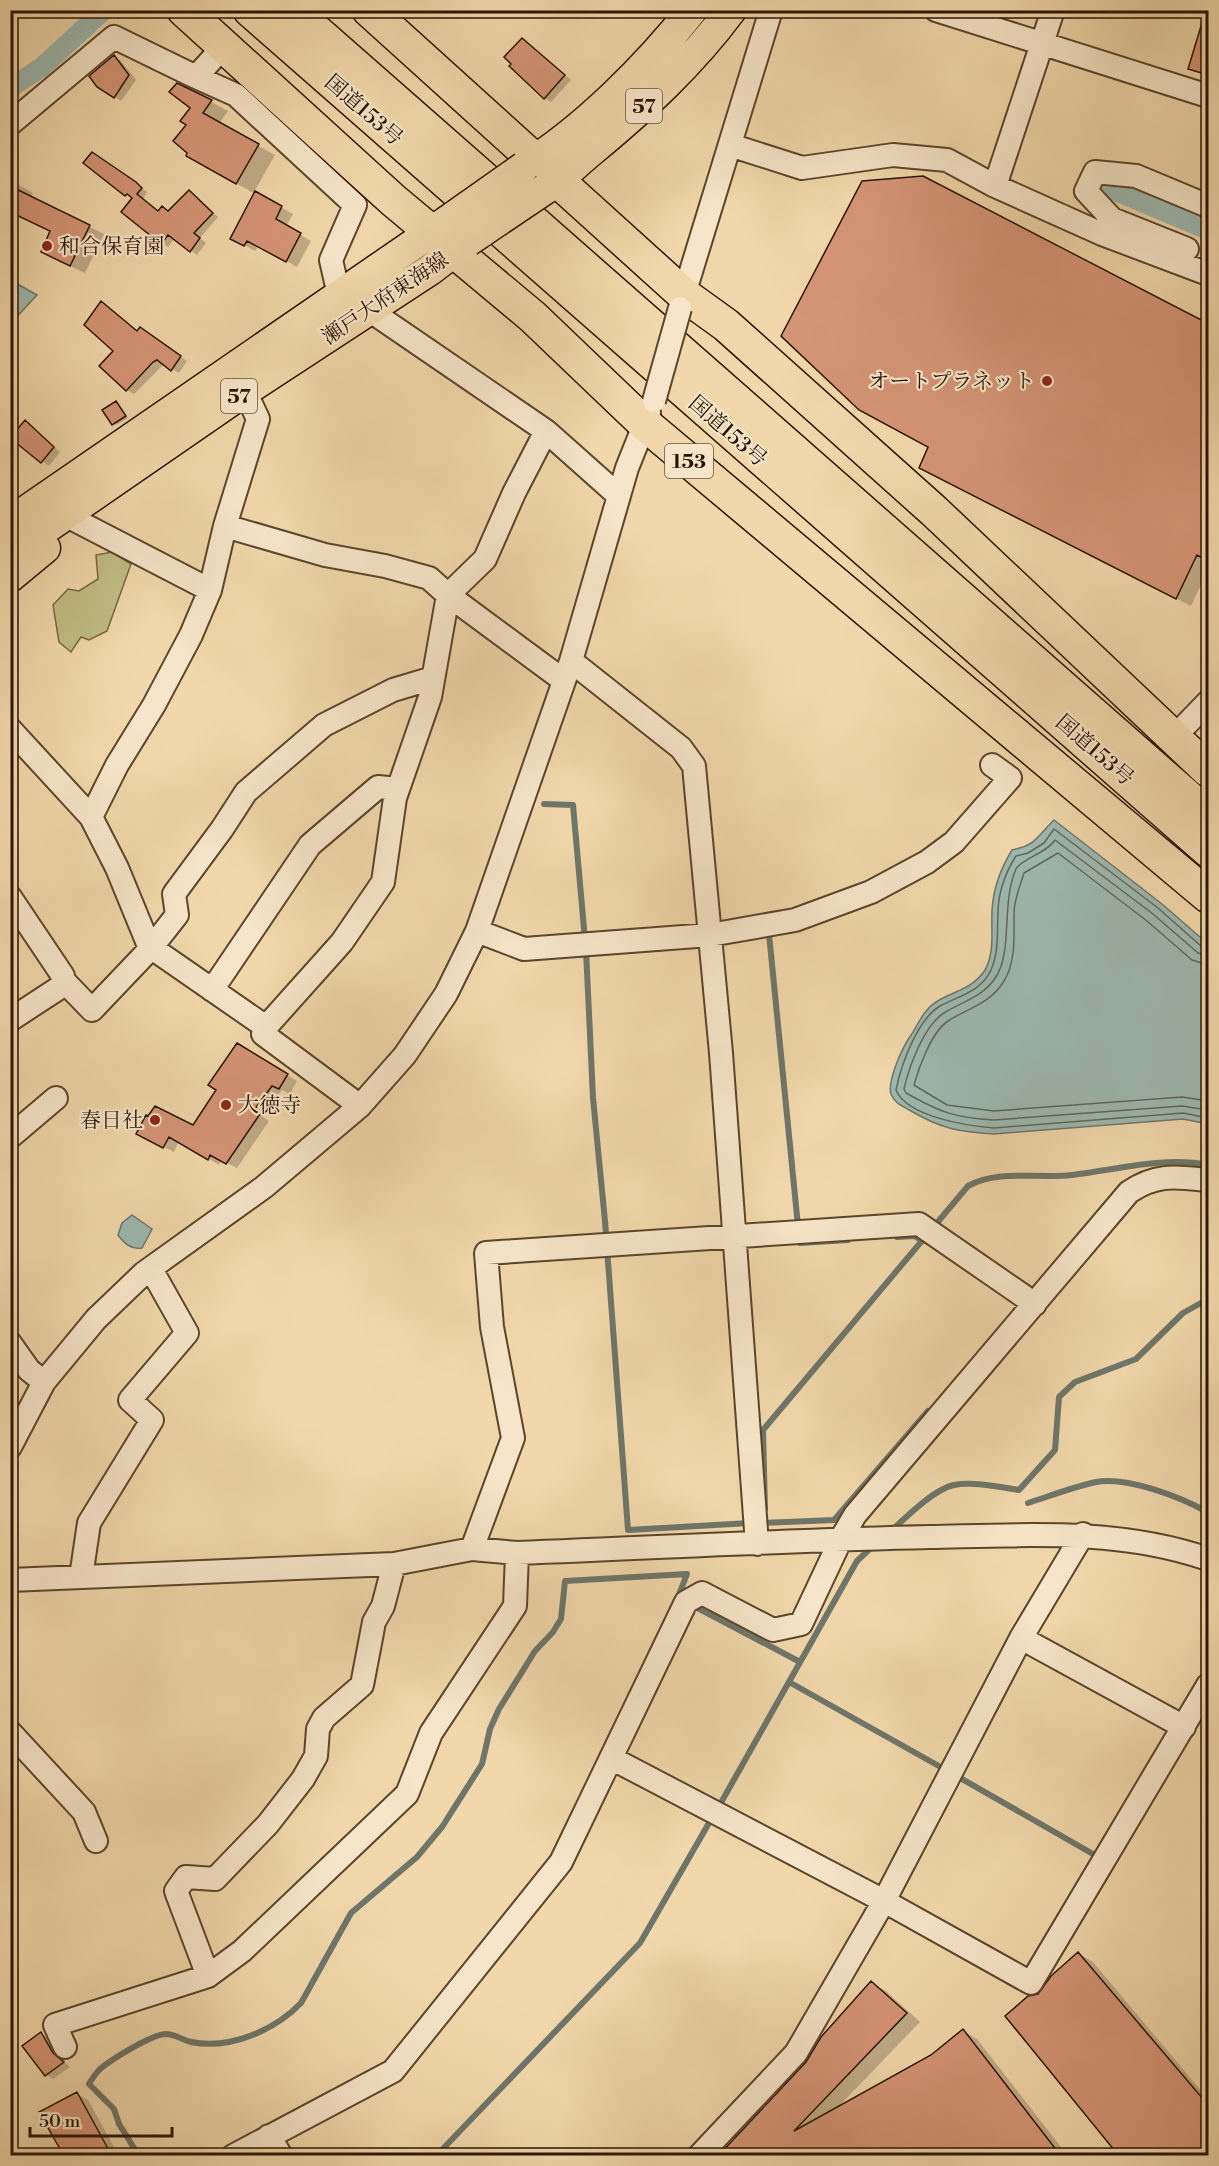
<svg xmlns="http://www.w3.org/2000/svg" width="1219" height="2166" font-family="'Libre Bodoni','Noto Serif JP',serif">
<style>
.green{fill:#c0bd85;stroke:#756842;stroke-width:1.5}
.water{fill:#9cb8b0;stroke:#6e766a;stroke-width:1.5}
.shadow{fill:#0003}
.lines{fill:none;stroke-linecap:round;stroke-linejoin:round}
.shore{stroke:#636658;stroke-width:1.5}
.stream{stroke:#6e766a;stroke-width:6}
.canal{stroke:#9cb8b0;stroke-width:20}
.building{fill:#d49476;stroke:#2a1400;stroke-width:1.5}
.minor-casing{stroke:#5c452b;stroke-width:26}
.major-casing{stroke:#2a1400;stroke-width:33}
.highway-casing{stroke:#2a1400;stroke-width:36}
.minor{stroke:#f6e5c8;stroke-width:22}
.major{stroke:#f1d7ab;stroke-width:30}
.highway{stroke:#f1d7ab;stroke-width:33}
.minor-bridge-casing{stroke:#5c452b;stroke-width:26;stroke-linecap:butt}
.major-bridge-casing{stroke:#2a1400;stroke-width:33;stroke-linecap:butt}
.minor-bridge{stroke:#f6e5c8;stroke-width:22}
.major-bridge{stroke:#f1d7ab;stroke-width:30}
.poi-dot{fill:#8f2418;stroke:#f6e5c8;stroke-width:2}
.labels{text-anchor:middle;stroke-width:4.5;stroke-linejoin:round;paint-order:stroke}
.shield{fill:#f6e5c8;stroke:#67533c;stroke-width:1.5}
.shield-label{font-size:20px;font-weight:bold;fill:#2a1400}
.street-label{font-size:21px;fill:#2a1400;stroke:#f6e5c8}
.poi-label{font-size:21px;fill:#2a1400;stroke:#f6e5c8;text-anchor:start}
</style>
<rect width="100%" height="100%" fill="#f1d7ab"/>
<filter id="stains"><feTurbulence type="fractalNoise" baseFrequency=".00333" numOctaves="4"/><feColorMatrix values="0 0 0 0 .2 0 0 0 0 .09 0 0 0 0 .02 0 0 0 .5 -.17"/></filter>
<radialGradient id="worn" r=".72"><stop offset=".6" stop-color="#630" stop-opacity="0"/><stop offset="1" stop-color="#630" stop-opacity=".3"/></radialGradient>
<path class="green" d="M112 552 131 564 107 631 89 640 81 637 71 652 59 642 53 605 68 589 79 591 98 579 96 555Z"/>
<path class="water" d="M14 282 37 295 11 323V287Z
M1054 820 1162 904 1208 944V1124L1183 1119 994 1134C959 1132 942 1129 911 1111 903 1106 895 1104 891 1094 887 1081 902 1049 909 1038 918 1026 922 1011 936 1002 953 991 973 989 985 970 995 953 991 929 992 911 993 890 1001 868 1012 850 1037 845 1037 836 1054 820Z
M132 1215 152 1229 142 1248C131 1250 124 1243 118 1235L122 1223Z"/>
<path class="shadow" d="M1208 10V76L1190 68Z
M523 39 571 80 551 102 544 98Z
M114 57 121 61 136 80 121 101 115 97Z
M177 84 228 111 219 124 275 155 254 192 293 214 286 226 311 241 297 267 259 245 255 251 232 238 255 194 190 157 188 125 192 108Z
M98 158 142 188 147 192 143 199 159 212H170L189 192 218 217 200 238 206 243 197 255 175 238 168 247 123 212 133 199 85 163Z
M10 180 33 193 31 198 104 234 85 273 57 260 52 232 10 212Z
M1208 326V570L1191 606 936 475 930 447Z
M138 332 147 333 187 361 179 373 164 364 134 394 127 390Z
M116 403 128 418 116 425 113 423Z
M25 421 60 452 49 466 12 438Z
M248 1051 297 1081 290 1094 282 1090 263 1117 269 1121 237 1168 221 1160 219 1165 179 1141 174 1152 148 1139 194 1127Z
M1079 1954 1093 1962 1208 2099V2156L1039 1996Z
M872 1983 886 1991 920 2022 838 2107 932 2056 963 2031 977 2039 1068 2156H720L807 2063Z
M41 2034 48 2038 60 2059 70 2067 53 2079 46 2074Z
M77 2094 88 2100 119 2156H65Z"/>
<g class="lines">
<path class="shore" d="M1208 948 1202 947 1158 908 1054 829 1044 843 1028 853 1016 856C1006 871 998 893 998 912 997 931 999 952 991 970 981 992 958 996 940 1006 917 1020 901 1065 896 1090 907 1117 968 1126 994 1128L1183 1113 1208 1118
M1208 956 1198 953 1153 914 1055 840C1046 854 1022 858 1016 869 1001 903 1013 950 996 977 983 997 963 1001 944 1013 924 1025 909 1067 904 1089L906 1093C940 1112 955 1118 994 1120L1182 1106 1208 1110
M1208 965 1192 960 1147 921 1058 853 1024 873C1020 886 1014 900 1014 913 1014 935 1016 962 1004 981 990 1004 968 1008 948 1021 932 1031 919 1067 914 1085L947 1105 994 1111 1182 1097 1208 1101"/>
<path class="stream" d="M544 804 573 805 585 940
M769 934 798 1226
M586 950 593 1098 605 1221 628 1530 750 1523
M799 1236 800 1243 848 1240
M897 1237 914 1236 923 1241
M1028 1503C1050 1496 1073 1487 1096 1482 1126 1476 1181 1497 1207 1512
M765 1509 763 1430 968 1186C999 1169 1037 1179 1072 1175 1116 1170 1164 1156 1208 1165
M760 1523 834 1520 928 1411
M890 1532C905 1518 934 1489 954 1485 974 1481 998 1487 1019 1490L1055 1450 1059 1397 1075 1382 1136 1359 1183 1313 1208 1299
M692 1605 800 1662
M789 1682 946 1770
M955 1775 1100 1858
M718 1808 857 1561 875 1544
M139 2156 119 2124 114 2109 89 2084C92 2079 96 2073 100 2069 112 2059 151 2035 165 2034 176 2034 182 2040 191 2042 230 2050 275 2030 301 2003L351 1913 417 1857 442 1827 482 1764 490 1729 499 1709 535 1651 553 1632 561 1619 565 1581 687 1574 678 1597 680 1598
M436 2156 640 1943 713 1816"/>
<path class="canal" d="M10 88 42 67 104 10
M1097 183 1208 230"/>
</g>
<path class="building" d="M1205 13 1209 14V64L1205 74 1188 69Z
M522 38 565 75 544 99 509 66 511 64 504 57Z
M114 55 129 75 114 98 97 87 89 76Z
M177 83 212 100 203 113 259 144 236 184 186 156 187 153 173 141 186 125 180 121 190 108 169 92Z
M92 152 136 182 142 188 137 194 158 211 162 206 168 211 189 190 213 213 194 233 200 238 190 252 168 235 161 244 121 212 132 198 127 194 125 196 83 163Z
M923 176 1209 324V562L1197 555 1176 599 919 468 928 447 859 410 781 336 862 181Z
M10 186 90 225 70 266 41 252 50 231 10 212Z
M255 191 282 206 276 219 301 233 286 262 247 241 244 246 230 239Z
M101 301 137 331 140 327 181 356 171 371 157 360 153 362 126 391 99 366 113 351 84 325Z
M116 401 126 416 112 425 102 410Z
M25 420 54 447 41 463 10 438Z
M237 1043 288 1074 279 1089 272 1086 254 1110 260 1114 226 1164 210 1155 208 1160 169 1137 163 1148 136 1134 146 1115 148 1116 155 1106 193 1125 216 1090 208 1085Z
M1078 1952 1209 2106V2156H1119L1005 2016 1028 1996 1038 1994 1051 1976Z
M871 1981 907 2013 794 2131 931 2055 963 2029 1061 2156H718L806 2062 821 2037Z
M41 2032 53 2053 64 2062 45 2076 22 2046Z
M77 2092 112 2156H64L39 2112Z"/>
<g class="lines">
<defs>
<path id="minor" d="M936 10 1208 96
M196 77 236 95 355 205 331 260 339 295
M10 124 114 37 196 77 224 46
M730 145 802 168 893 155 947 160 995 186 1102 234 1208 274
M995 186 1053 10
M1187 249 1112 219 1086 191 1095 172 1136 176 1208 206
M681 304 771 10
M245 391 258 419 225 526 210 590 191 635 154 705 117 765 91 817 117 868 149 946 266 1027 263 1034 360 1106
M546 431 619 496
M67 516 210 590
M225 526 325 555 385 566 429 578 448 595 485 559 514 493 546 431 369 310
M571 661 681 748 694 766 721 1053 757 1544
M10 729 91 817
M1174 737 1208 702
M10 897 63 976 62 986 10 1020
M477 931 524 949 710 935 795 920 871 892 927 862 954 842 1010 778 992 765
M63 980 92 1010 151 948 177 915 174 894 222 829 246 792 324 725 393 690 433 678
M212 990 310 845 378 787 398 789
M266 1027 342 942 383 882 395 798 430 697 448 595 563 680
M10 1137 56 1098
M10 1343 29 1370 44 1382
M10 1447 44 1382 96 1319 144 1273 264 1187 360 1106 405 1055 446 994 477 931 571 661 627 468 649 413
M472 1549 513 1438 492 1327 486 1253 919 1224 1035 1304
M394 1564 383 1606 374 1622 362 1685 324 1718 318 1729 316 1756 303 1779 268 1824 215 1879 186 1877 176 1891 208 1976 242 1951 407 1794 431 1733 515 1606 517 1553
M81 1577 89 1523 152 1420 130 1400 187 1333 151 1269
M10 1580 394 1564 472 1549 517 1553C654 1548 792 1540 930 1537 1023 1535 1119 1528 1208 1559
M1021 1638 1184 1727
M10 1732 84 1812 96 1841
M611 1758 884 1901 1031 1983 1208 1685
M65 2047 55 2025 208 1976
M269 2136 281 2156
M233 2156 393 2071 561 1862 686 1602 702 1593 773 1630 801 1624 841 1539 855 1515 1129 1192C1157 1173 1176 1177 1208 1180
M699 2156 796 2053 884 1901 1021 1638 1083 1534"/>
<path id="major" d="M524 167C584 130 648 66 692 10
M545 189C562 178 575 164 591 151 643 108 691 64 731 10
M10 522 446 222
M10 553 245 391 430 270 468 241
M10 577 45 548"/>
<path id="highway" d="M184 10 393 200 533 317 645 424 1208 896
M250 10 1208 850
M292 10 1208 815
M369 10 683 294 726 325 934 511 1208 770"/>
</defs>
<use href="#minor" class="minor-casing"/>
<use href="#major" class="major-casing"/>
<use href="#highway" class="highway-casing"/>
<use href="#minor" class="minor"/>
<use href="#major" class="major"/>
<use href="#highway" class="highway"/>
<defs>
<path id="minor-bridge" d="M654 401 680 308"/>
<path id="major-bridge" d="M446 222 524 167
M468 241 545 189"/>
</defs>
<use href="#minor-bridge" class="minor-bridge-casing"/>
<use href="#major-bridge" class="major-bridge-casing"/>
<use href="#minor-bridge" class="minor-bridge"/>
<use href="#major-bridge" class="major-bridge"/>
</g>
<g class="poi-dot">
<circle cx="47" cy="246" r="6"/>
<circle cx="1047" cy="381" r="6"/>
<circle cx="226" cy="1105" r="6"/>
<circle cx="155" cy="1120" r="6"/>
</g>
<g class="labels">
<g class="shield">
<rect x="626" y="89" width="36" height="34" rx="4.5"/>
<rect x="221" y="379" width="36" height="34" rx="4.5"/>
<rect x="665" y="444" width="48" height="34" rx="4.5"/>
</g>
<g class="shield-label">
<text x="644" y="113">57</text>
<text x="239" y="403">57</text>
<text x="689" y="468">153</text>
</g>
<g class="street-label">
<text transform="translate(364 110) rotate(41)" y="7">国道153号</text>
<text transform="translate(385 298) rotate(-34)" y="7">瀬戸大府東海線</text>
<text transform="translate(728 431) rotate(41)" y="7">国道153号</text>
<text transform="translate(1095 750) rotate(41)" y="7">国道153号</text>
</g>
<g class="poi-label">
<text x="59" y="253">和合保育園</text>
<text x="1035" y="388" text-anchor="end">オートプラネット</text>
<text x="238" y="1112">大徳寺</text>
<text x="143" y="1127" text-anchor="end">春日社</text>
</g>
</g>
<rect width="1219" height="2166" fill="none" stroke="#f1d7ab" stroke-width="36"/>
<rect x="12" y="12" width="1195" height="2142" fill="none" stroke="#2a1400" stroke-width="3"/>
<rect x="18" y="18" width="1183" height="2130" fill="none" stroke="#2a1400" stroke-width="1.5"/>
<path d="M30 2127v9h142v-9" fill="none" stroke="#2a1400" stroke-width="3"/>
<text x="39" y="2127" font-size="18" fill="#2a1400" stroke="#f6e5c8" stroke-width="4.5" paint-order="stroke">50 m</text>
<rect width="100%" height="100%" filter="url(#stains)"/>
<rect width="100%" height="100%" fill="url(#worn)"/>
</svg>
